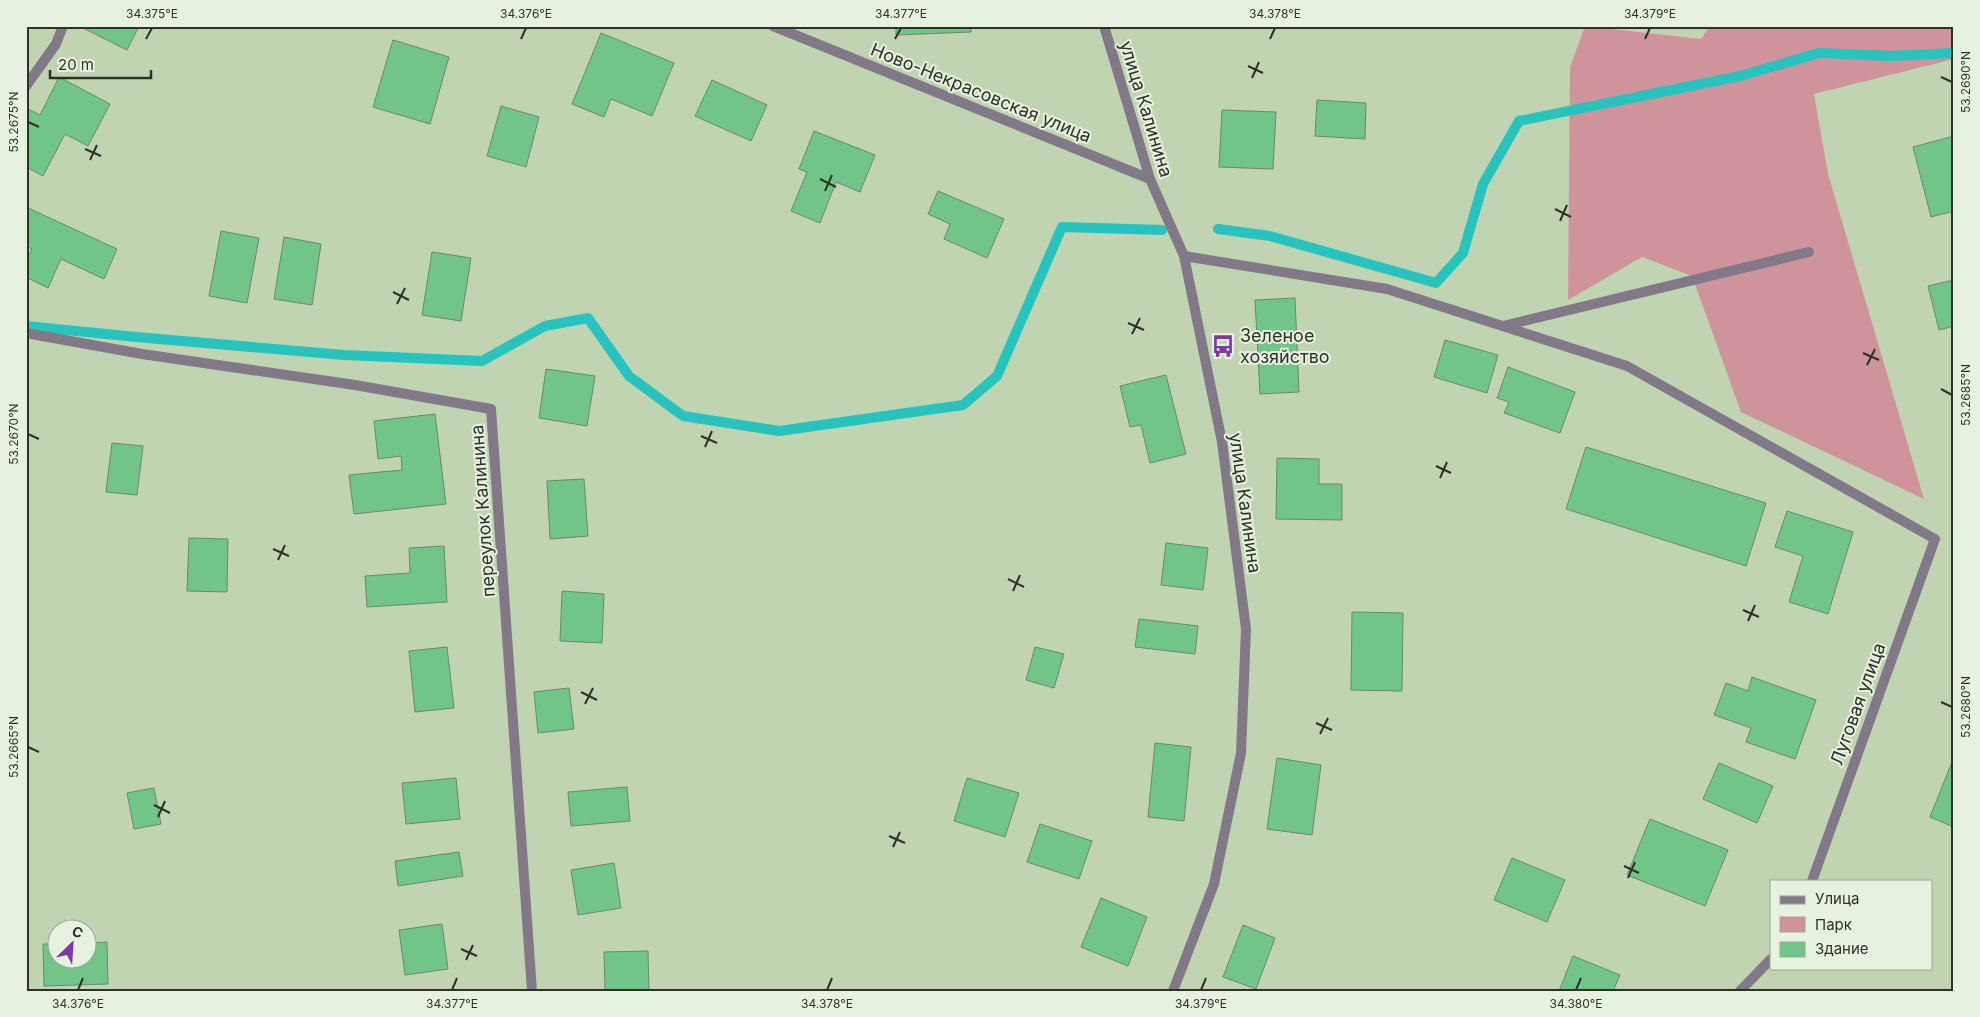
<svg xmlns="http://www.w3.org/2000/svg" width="1980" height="1017" font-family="Inter,sans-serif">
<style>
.green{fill:#cf939b}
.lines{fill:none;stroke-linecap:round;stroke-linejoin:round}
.stream{stroke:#27c3be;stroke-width:10}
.building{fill:#72c588;stroke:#68886f}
.lane{stroke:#817987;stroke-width:10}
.street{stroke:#817987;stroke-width:10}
.ticks{fill:none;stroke:#2c3326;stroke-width:2}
.labels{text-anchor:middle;stroke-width:4;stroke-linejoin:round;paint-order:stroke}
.street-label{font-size:18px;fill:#2c3326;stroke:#e7f1df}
.poi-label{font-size:18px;fill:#2c3326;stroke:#e7f1df;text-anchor:start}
.neatline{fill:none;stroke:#2c3326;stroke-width:2}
.ticks-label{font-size:12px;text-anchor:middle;fill:#2c3326}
</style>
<rect width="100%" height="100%" fill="#c1d4b1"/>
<path class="green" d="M1585 26 1701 39 1710 26H1954V59L1814 94 1828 174 1924 499 1741 412 1692 276 1642 257 1568 300 1570 67Z"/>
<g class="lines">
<path class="stream" d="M1218 229 1270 236 1436 283 1463 253 1483 184 1519 121 1740 76 1819 53 1891 56 1954 53
M26 326 136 337 344 355 482 361 545 326 588 318 629 376 683 416 779 431 963 405 997 376 1062 227 1162 230"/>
</g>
<path class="building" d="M79 26H139L127 50Z
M896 26H971V32L896 35Z
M601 33 674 63 652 116 611 99 604 117 572 104Z
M393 40 449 57 430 124 373 107Z
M59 77 110 104 88 146 65 134 43 176 26 167V108L40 115Z
M712 80 767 105 751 141 695 116Z
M1317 100 1366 103 1365 139 1315 136Z
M501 106 539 117 526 167 487 156Z
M1222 110 1276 112 1273 169 1219 167Z
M814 131 875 155 860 192 836 182 820 223 791 211 807 172 799 169Z
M1954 136V211L1931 217 1913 147Z
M938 191 1004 219 987 258 944 239 950 224 928 214Z
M26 207 117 249 104 279 61 259 48 288 26 277V262L32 249 26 246Z
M221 231 259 238 247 303 209 296Z
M284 237 321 244 312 305 274 299Z
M432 252 471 258 461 321 422 315Z
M1954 280V326L1939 330 1928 286Z
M1295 298 1299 392 1260 394 1255 300Z
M1445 340 1498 355 1487 393 1434 377Z
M1508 367 1575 392 1560 433 1504 413 1509 402 1497 398Z
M546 369 595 376 587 426 539 418Z
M1166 375 1186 454 1150 463 1141 425 1130 427 1120 386Z
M435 414 446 504 354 514 349 475 402 470 401 456 378 459 374 421Z
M112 443 143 446 137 495 106 492Z
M1586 447 1766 503 1746 566 1566 509Z
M1277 458 1319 459V484H1342V520L1276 519Z
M584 479 588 536 550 539 547 481Z
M1787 511 1853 532 1828 614 1789 602 1803 556 1775 547Z
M189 538 228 539 227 592 187 591Z
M1166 543 1208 548 1203 590 1161 585Z
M444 546 447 602 367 607 365 576 410 573 409 548Z
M562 591 604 594 602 643 560 641Z
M1352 612 1403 613 1402 691 1351 690Z
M1139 619 1198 626 1195 654 1135 647Z
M447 647 454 708 415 712 409 651Z
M1035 647 1064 654 1054 688 1026 680Z
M1752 677 1816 700 1795 759 1746 742 1751 728 1714 715 1726 683 1748 691Z
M569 688 574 729 538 733 534 692Z
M1155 743 1191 747 1184 821 1148 817Z
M1954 757V827L1930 817Z
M1277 758 1321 765 1312 835 1267 829Z
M1719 763 1773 786 1757 823 1703 799Z
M456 778 460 819 406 824 402 783Z
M967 778 1019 793 1005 837 954 821Z
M627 787 630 821 571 826 568 792Z
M154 788 161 824 134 829 127 793Z
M1650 819 1728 850 1705 906 1627 875Z
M1040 824 1092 841 1079 879 1027 862Z
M459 852 463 876 398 886 395 861Z
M1512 858 1565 880 1547 922 1494 900Z
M614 863 621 908 578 915 571 870Z
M1101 898 1147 917 1128 966 1081 947Z
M442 924 448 969 405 975 399 930Z
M1243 925 1275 938 1256 989 1223 977Z
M107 942 108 984 44 986 43 944H58V960H88V943Z
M648 951 649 991H605L604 952Z
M1573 956 1620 975 1613 991H1559Z"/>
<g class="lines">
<path class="lane" d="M1503 326 1809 252"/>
<path class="street" d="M773 26 1150 179
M1104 26 1150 179 1184 256 1222 442 1246 629 1241 753 1214 884 1173 991
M26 86 56 44 63 26
M1184 256 1387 289 1627 366 1935 539 1812 881
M26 333 142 354 355 385 491 409 532 991
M1740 991 1771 959"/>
</g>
<path class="ticks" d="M146 39 152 28M521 39 526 28M895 39 901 28M1270 39 1275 28M1645 39 1650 28M1248 66 1263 73M1941 77 1952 82M1252 78 1259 62M28 122 39 127M85 149 101 156M90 160 97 145M820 179 836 187M825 191 832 175M1555 209 1571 217M1560 221 1567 205M393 292 409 300M397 304 405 288M1128 323 1144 330M1132 334 1140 318M1863 353 1879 360M1867 365 1875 349M1941 389 1952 395M28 434 39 439M701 436 717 443M705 447 712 431M1436 466 1451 473M1440 478 1447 462M273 549 289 556M278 560 285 545M1008 579 1024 587M1013 591 1020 575M1743 610 1759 617M1748 621 1755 605M581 692 597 700M1941 702 1952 707M585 704 593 688M1316 723 1332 730M1320 734 1328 718M28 747 39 752M154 805 170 813M158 817 165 801M889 836 905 843M893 847 900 832M1624 866 1639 873M1628 878 1635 862M461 949 477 956M466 960 473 945M78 990 83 978M452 990 457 978M827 990 832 978M1201 990 1206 978M1576 990 1581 978"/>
<defs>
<symbol id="bus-bare" viewBox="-9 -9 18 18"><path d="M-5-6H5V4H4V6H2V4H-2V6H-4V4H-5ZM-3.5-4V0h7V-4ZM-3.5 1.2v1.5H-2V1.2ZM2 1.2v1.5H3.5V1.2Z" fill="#8037a9" stroke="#e7f1df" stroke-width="2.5" paint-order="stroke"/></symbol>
</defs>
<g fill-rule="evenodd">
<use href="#bus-bare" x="1207" y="330" width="32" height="32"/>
</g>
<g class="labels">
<g class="street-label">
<text transform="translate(981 93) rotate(22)" y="6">Ново-Некрасовская улица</text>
<text transform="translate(1146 109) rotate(73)" y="6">улица Калинина</text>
<text transform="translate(1245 503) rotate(82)" y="6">улица Калинина</text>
<text transform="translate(483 511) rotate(-94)" y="6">переулок Калинина</text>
<text transform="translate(1858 704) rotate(-70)" y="6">Луговая улица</text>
</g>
<g class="poi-label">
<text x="1240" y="342">Зеленое<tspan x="1240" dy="21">хозяйство</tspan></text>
</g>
</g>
<rect width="1980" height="1017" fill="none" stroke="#e7f1df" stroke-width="55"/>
<rect x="1770" y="880" width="162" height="90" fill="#e7f1df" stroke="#9ca595"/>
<rect x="1780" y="896" width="25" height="8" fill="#817987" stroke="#9ca595"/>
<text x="1815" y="904" font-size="15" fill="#2c3326">Улица</text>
<rect x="1780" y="917" width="25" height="15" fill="#cf939b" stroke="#9ca595"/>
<text x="1815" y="930" font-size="15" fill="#2c3326">Парк</text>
<rect x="1780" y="942" width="25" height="15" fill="#72c588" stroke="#9ca595"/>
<text x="1815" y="954" font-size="15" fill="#2c3326">Здание</text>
<g transform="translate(72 944) rotate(25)"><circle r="24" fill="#e7f1df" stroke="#9ca595"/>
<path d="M0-4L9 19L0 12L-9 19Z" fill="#8037a9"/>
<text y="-8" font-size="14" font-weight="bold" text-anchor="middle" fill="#2c3326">С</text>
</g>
<path d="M50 70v8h101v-8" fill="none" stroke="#2c3326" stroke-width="2.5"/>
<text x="58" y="70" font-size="15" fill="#2c3326" stroke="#e7f1df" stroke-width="4" paint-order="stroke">20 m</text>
<rect x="28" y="28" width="1924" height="962" class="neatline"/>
<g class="ticks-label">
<text x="152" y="18">34.375°E</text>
<text x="526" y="18">34.376°E</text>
<text x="901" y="18">34.377°E</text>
<text x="1275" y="18">34.378°E</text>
<text x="1650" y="18">34.379°E</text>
<text transform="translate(1966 82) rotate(-90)" y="4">53.2690°N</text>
<text transform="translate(14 122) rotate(-90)" y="4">53.2675°N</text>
<text transform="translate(1966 395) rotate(-90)" y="4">53.2685°N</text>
<text transform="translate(14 434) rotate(-90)" y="4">53.2670°N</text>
<text transform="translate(1966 707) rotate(-90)" y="4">53.2680°N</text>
<text transform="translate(14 747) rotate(-90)" y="4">53.2665°N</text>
<text x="78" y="1008">34.376°E</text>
<text x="452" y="1008">34.377°E</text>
<text x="827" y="1008">34.378°E</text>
<text x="1201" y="1008">34.379°E</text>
<text x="1576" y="1008">34.380°E</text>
</g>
</svg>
